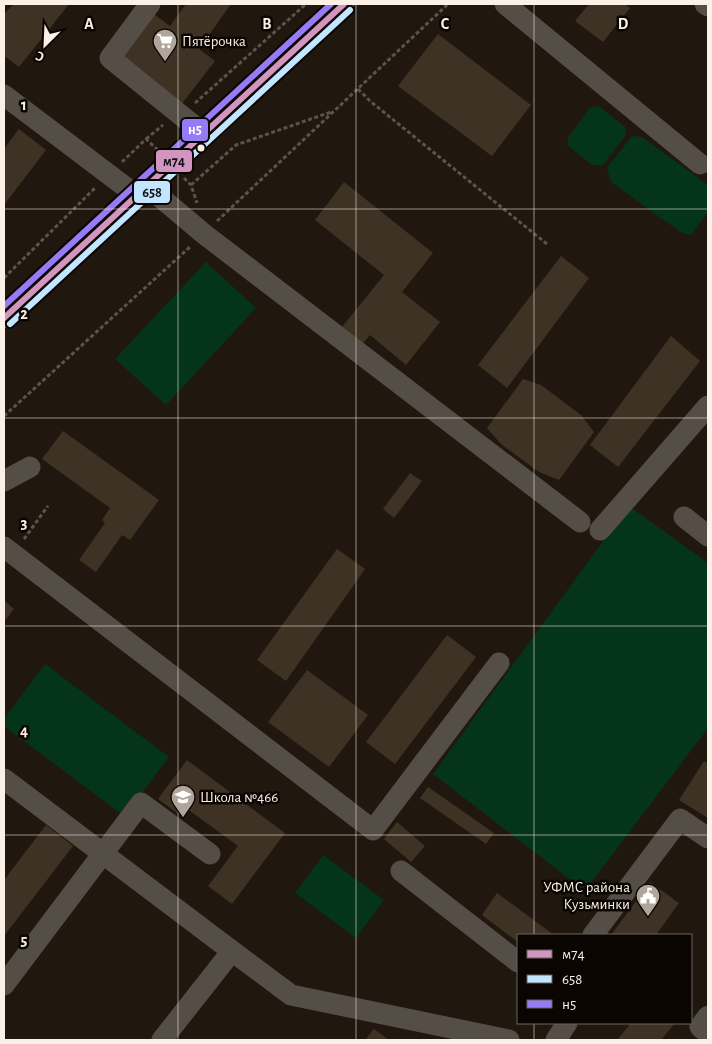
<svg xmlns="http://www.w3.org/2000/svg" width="712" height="1044" font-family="'Alegreya Sans',sans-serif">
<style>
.green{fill:#04351a}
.building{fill:#3e3224}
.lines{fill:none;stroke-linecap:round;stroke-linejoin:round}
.path{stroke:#5b544d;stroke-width:3;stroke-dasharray:4 2.5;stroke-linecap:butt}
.minor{stroke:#544e47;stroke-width:21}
.bus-1-casing{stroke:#0b0502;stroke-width:10}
.bus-2-casing{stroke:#0b0502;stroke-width:10}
.bus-3-casing{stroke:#0b0502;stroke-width:10}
.bus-1{stroke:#d295bf;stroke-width:6}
.bus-2{stroke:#c2e6ff;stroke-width:6}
.bus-3{stroke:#977af6;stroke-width:6}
.grid{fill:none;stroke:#fcf1e7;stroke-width:1;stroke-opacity:0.55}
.bus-dot{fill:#fcf1e7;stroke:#0b0502;stroke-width:2}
.labels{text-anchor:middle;stroke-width:5;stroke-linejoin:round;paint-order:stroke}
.poi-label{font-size:15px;fill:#fcf1e7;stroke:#0b0502;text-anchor:start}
.grid-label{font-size:16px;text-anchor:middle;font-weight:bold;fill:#fcf1e7;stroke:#0b0502;stroke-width:5;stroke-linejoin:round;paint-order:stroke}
.line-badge{stroke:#0b0502;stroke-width:2}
.badge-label{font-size:14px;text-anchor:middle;font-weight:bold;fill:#fff}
.pale-badge-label{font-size:14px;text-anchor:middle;font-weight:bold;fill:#111}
</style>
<rect width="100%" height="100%" fill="#20180f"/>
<path class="green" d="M599 106 625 127 626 135 603 165H592L567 145 569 136 590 108Z
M632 136 642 137 708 185V212L691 235 682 233 611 182 607 168Z
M206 262 256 308 166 405 115 359Z
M629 506 708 563V728L585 891 433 774Z
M45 664 169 757 124 816 4 726V719Z
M323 855 384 900 356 938 295 893Z"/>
<path class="building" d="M14 4H69L19 67 6 57 4 59V14Z
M186 4H231L199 49 215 61 180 106 119 57 151 12 170 26Z
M589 4H625L630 8 603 42 575 21Z
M438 34 531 105 492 156 398 86Z
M19 129 46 150 4 205V149Z
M344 182 433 253 402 292 440 322 406 365 370 335 363 343 342 327 384 275 315 220Z
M561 256 589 278 507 388 478 365Z
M671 336 700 361 618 467 590 445Z
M523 379 541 385 581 415 594 432 559 480 539 472 501 444 487 428Z
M63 431 159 500 130 540 122 535 96 572 79 560 105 523 102 520 110 508 42 459Z
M410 473 422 481 394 518 383 509Z
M337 549 365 569 286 681 257 660Z
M4 600 14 609 4 622Z
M447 635 476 657 395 764 366 742Z
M307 670 368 715 329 767 268 722Z
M187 760 285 833 232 904 208 886 238 846 182 805 177 813 158 799Z
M704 761 708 763V818L679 800Z
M428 787 494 833 486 844 420 798Z
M397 822 425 846 411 862 384 839Z
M46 825 73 846 4 936V880Z
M650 882 679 903 656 935H611Z
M497 893 554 935H518V942L482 915Z
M631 1023H675L661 1040H617Z
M374 1029 389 1040H365Z"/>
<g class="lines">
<path class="path" d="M358 89 370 101 547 244
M195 103 306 4
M146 139 163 125
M122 162 146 139 159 151
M184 178 191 185 197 203
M191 185 236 145 331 112
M217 221 448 4
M4 278 96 187
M4 416 191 246
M24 539 48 506"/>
<path class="minor" d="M150 4 110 58 203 133
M505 4 700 164
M705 4 708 6
M4 95 136 195
M147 186 204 234 580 522
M4 318 344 4
M4 481 30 467
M684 517 708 536
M600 530 708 406
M4 547 373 830 499 663
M4 779 232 951 162 1040
M401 871 518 962
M593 935 680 819 708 838
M232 951 291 995 509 1040
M4 985 141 803 210 854
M708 1016 700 1027 708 1033
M556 1040 567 1023"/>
<defs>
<path id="bus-1" d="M4 318 344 4"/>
<path id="bus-2" d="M10 324 350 10"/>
<path id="bus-3" d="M4 306 331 4"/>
</defs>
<use href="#bus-1" class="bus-1-casing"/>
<use href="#bus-2" class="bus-2-casing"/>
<use href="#bus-3" class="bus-3-casing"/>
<use href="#bus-1" class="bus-1"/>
<use href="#bus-2" class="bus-2"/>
<use href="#bus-3" class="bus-3"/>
</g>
<path class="grid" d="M178 4V1040M356 4V1040M534 4V935M4 209H708M4 418H708M4 626H708M4 835H708M534 1023V1040"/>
<defs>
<symbol id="supermarket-pin" viewBox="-11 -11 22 30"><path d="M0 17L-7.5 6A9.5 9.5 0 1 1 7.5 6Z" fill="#afa59b" stroke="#0b0502"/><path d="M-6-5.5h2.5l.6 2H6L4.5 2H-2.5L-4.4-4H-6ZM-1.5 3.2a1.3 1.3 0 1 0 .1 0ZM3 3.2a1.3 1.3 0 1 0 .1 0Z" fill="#fff"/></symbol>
<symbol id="school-pin" viewBox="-11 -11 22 30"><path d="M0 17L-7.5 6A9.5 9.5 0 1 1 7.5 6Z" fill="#afa59b" stroke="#0b0502"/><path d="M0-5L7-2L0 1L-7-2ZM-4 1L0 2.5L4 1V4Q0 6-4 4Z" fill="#fff"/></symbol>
<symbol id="civic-pin" viewBox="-11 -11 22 30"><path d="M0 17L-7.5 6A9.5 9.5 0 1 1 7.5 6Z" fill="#afa59b" stroke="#0b0502"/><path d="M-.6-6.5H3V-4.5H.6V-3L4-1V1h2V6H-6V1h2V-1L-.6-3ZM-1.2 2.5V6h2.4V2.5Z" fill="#fff"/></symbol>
</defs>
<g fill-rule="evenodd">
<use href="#supermarket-pin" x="151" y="27" width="28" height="38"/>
<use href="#school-pin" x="169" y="783" width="28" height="38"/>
<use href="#civic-pin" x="634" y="882" width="28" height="38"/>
</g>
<circle class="bus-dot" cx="201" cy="148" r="4.5"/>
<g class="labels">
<g class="poi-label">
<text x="182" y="46">Пятёрочка</text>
<text x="200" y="802">Школа №466</text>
<text x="630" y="892" text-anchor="end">УФМС района<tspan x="630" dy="17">Кузьминки</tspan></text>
</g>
</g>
<g class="grid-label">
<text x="89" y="29">A</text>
<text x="267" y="29">B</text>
<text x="445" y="29">C</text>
<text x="623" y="29">D</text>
<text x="24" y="110">1</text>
<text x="24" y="319">2</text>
<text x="24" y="528">3</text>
<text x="24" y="736">4</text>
<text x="24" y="945">5</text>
</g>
<g class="line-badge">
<rect x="181" y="118" width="28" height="24" rx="5" fill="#977af6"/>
<rect x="155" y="149" width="38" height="24" rx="5" fill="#d295bf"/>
<rect x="133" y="180" width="38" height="24" rx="5" fill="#c2e6ff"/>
</g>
<g class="badge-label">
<text x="195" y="134">н5</text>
</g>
<g class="pale-badge-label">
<text x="174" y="166">м74</text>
<text x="152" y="197">658</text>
</g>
<rect width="712" height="1044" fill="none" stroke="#fcf1e7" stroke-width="10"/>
<rect x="517" y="934" width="175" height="90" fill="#0b0502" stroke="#6b635e"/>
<rect x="527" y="950" width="25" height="8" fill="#d295bf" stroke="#6b635e"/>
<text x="562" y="959" font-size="15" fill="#fcf1e7">м74</text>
<rect x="527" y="975" width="25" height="8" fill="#c2e6ff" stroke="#6b635e"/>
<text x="562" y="984" font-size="15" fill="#fcf1e7">658</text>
<rect x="527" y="1000" width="25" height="8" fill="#977af6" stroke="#6b635e"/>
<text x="562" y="1009" font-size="15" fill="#fcf1e7">н5</text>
<g transform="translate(45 45) rotate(204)" stroke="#0b0502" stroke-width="4" paint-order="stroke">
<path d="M0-4L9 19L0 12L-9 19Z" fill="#fcf1e7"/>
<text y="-8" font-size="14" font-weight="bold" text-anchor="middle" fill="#fcf1e7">С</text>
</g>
</svg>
